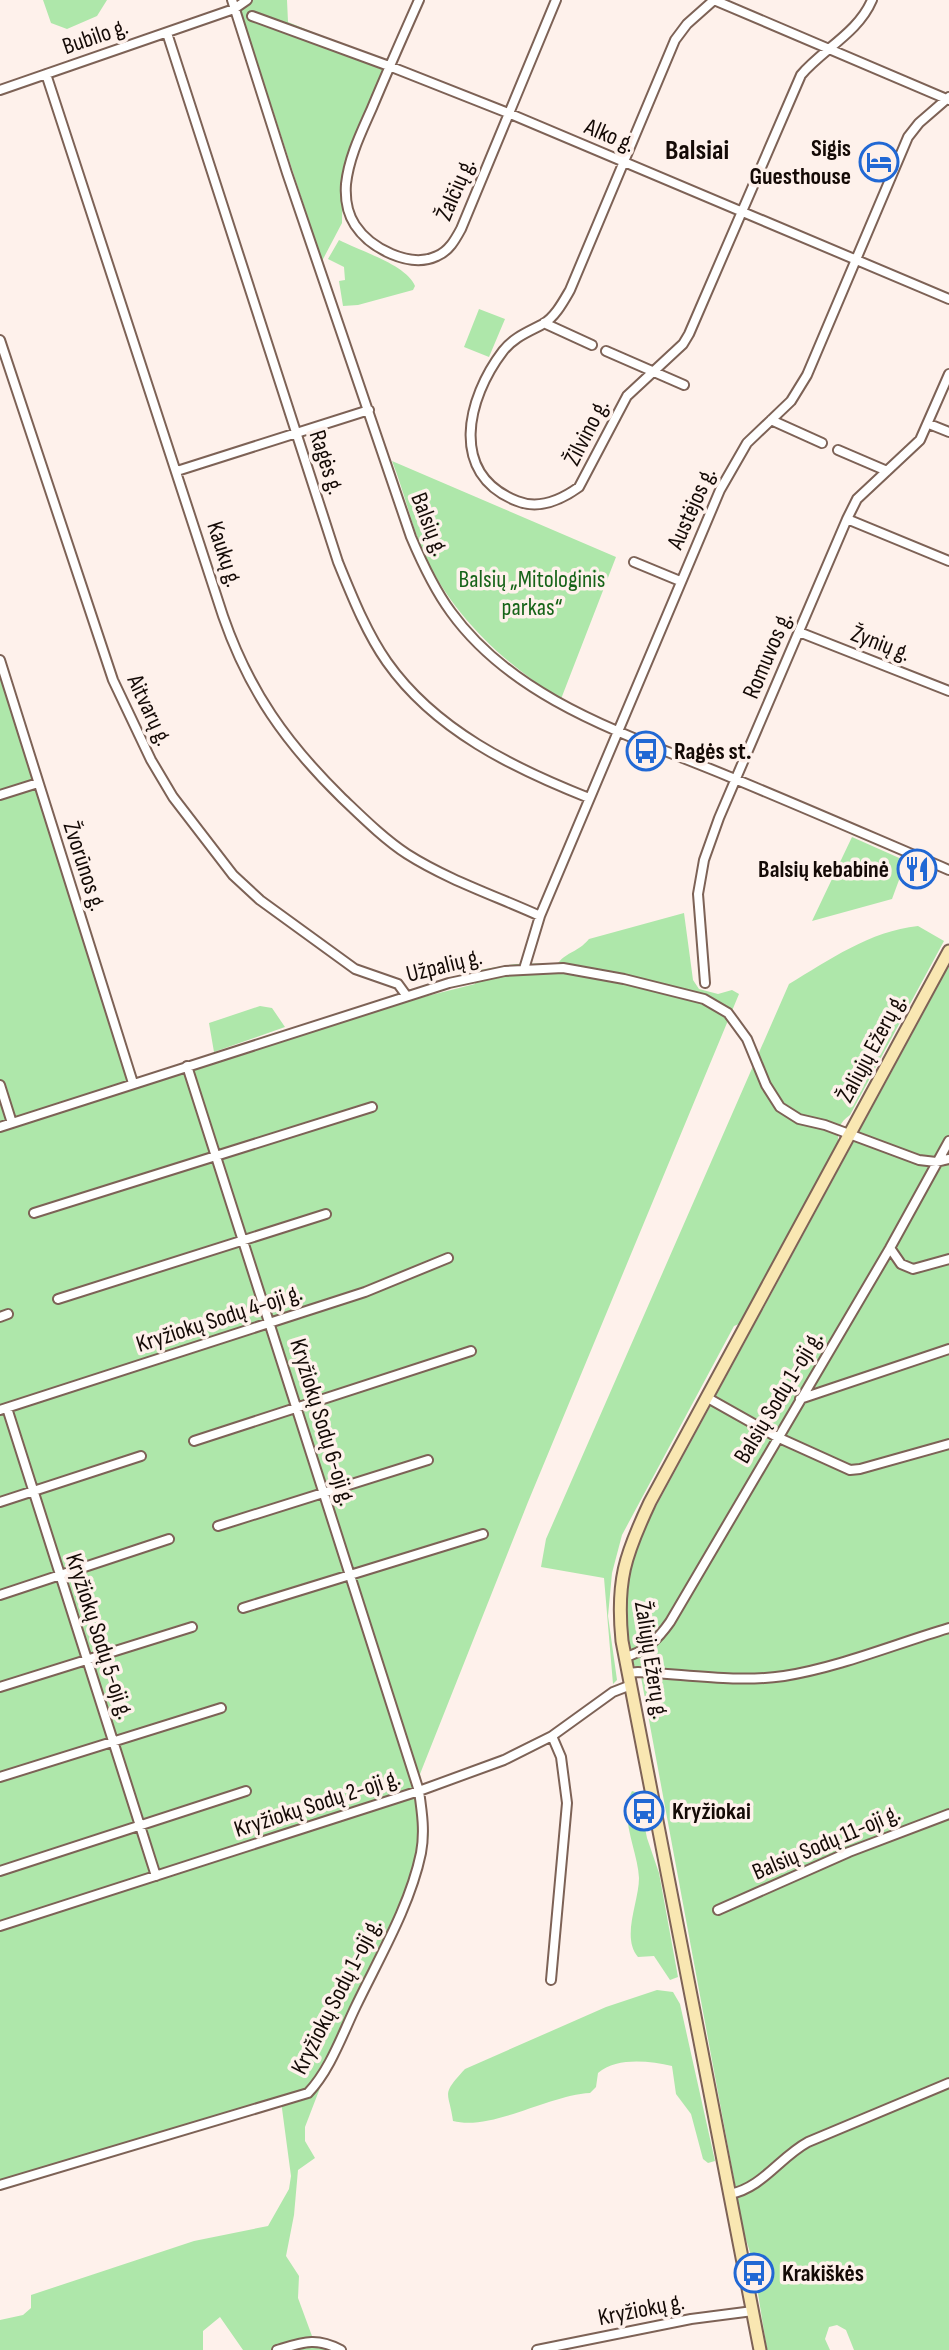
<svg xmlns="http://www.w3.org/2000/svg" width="949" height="2350" font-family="'Sofia Sans Condensed',sans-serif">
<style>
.green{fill:#aee7aa}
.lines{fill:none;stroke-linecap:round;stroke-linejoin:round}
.minor-casing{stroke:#7d6256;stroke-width:12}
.secondary-casing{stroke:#7d6256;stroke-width:15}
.minor{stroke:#fff;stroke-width:8}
.secondary{stroke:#f9e7b2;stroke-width:11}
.labels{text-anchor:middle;stroke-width:7;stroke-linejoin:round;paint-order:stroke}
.street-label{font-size:24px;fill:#140a06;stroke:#fef1eb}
.poi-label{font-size:24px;font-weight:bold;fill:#140a06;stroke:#fef1eb;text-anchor:start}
.park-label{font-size:24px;fill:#166318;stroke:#fef1eb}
.quarter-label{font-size:28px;font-weight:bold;fill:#140a06;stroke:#fef1eb}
</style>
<rect width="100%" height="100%" fill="#fef1eb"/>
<path class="green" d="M43 0H107L97 16 67 29 51 23Z
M237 0H287L288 22 386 62 343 167 342 223 322 261Z
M339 240C360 251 407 265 415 286L413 290 358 305 343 306 339 281 345 280 344 267 328 259Z
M479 309 505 319 489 357 464 347Z
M392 461 616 557 561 699C504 664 452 615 424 554 411 524 404 491 392 461Z
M0 665 139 1086 399 1003 475 984 473 971 515 964 558 963C568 951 577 953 589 939L684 913 693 980 699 989 718 994 732 990 739 994 528 1502 420 1774 429 1835 425 1854 416 1885 320 2088 305 2127V2141L315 2158 298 2170 294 2215 286 2256 299 2276 298 2298 312 2336 339 2344 340 2350H243L220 2317 203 2331V2350H0V2320L23 2315 31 2308V2295L194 2241 268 2226 289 2189 291 2176 281 2101 0 2183Z
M852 837 906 861 892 899 812 921Z
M918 926 944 941 850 1115C837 1124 838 1132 838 1146L739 1324 734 1326 622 1535 612 1573 608 1616 617 1680 613 1684 604 1578 541 1567 546 1539 789 984C829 960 870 931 918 926Z
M949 966V2350H854L846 2330 837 2325 829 2327 825 2339 830 2350H767L753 2262 744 2233 641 1677 630 1658 624 1625 626 1572 640 1536Z
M260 1006 272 1008 285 1027 214 1052 209 1023Z
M632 1791 638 1793 647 1838 659 1873 678 1977 670 1980 654 1956 638 1957C621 1937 639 1902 639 1878 638 1851 618 1816 632 1791Z
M657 1990 673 1992 680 2004 715 2161 708 2163 703 2159 691 2114 676 2094 672 2066C649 2061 617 2057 598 2073L596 2087 590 2093C549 2095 492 2131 453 2121 449 2091 440 2096 465 2069L606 2007Z"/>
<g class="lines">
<defs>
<path id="minor" d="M232 0 287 173 411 537C422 563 434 589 451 612 516 702 632 736 730 777 803 807 876 839 949 870
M419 0C403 36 387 72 372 108 361 133 349 157 346 184 345 198 347 213 355 225 370 248 410 269 437 256 449 251 455 240 461 229L556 0
M714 0 687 24 675 40 570 290C563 302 555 317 543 324 528 332 514 337 503 351 467 398 448 474 517 501 539 510 561 500 579 487L627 396 683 344 689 334 801 75C823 49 858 33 872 0
M714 0 949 100
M252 16 389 66 508 113 949 299
M167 33 338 562C352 596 366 632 387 662 435 730 513 768 589 798
M46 74 223 616C249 691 286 743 342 798 362 817 384 839 407 854 448 880 496 896 540 916
M0 90 234 9 247 0
M544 323 592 345
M0 340 113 680 151 760 173 797 233 875 260 900 355 969 398 984 406 995
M606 351 684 385
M771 420 822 443
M929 424 949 432
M838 450 887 471
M177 471 369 410
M847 519 949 561
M634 562 680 581
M799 632 949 691
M0 660 133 1083
M0 795 38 783
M524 969 540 916 720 490 747 443 791 401 807 375 908 137 919 123 949 97
M705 983 698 894 704 860 719 818 847 519 857 499 920 440 949 374
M0 1085 12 1123
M0 1127 449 983 505 971 563 968 624 979 704 999 728 1013 747 1039 766 1085 780 1107 799 1119 825 1125 919 1160 936 1162 949 1159
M34 1213 372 1107
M890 1248 901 1264 913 1269 949 1259
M58 1299 326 1214
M0 1317 8 1314
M706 1397 777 1437 850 1470 860 1469 949 1444
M800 1399 949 1349
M7 1408 156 1876
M0 1410 365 1292 448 1258
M194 1441 471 1351
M0 1502 141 1456
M218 1526 428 1460
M0 1595 169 1539
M243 1608 483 1534
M625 1657C645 1652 658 1639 670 1622L890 1248 949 1141
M628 1673 638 1672C685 1674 737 1683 784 1676 840 1667 895 1644 949 1628
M0 1687 192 1627
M0 1777 221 1708
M0 1871 246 1791
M718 1910 849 1852 949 1814
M0 1926 419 1791 504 1760 552 1736 613 1692 631 1685
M551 1980 567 1803 561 1757 552 1736
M0 2185 308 2093C330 2070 342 2035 356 2006 379 1958 410 1906 421 1853 425 1832 422 1812 419 1791L187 1066
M730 2194C762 2188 780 2157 808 2142L949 2083
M277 2350C304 2342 316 2337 341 2350
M537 2350 691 2319 753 2311"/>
<path id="secondary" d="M760 2350 622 1641C616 1581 625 1555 650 1502L949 951"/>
</defs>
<use href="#minor" class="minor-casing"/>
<use href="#secondary" class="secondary-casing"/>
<use href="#minor" class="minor"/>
<use href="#secondary" class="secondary"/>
</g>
<defs>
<symbol id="hotel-ring" viewBox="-11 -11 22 22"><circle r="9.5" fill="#fef1eb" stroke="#2168d4" stroke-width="1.5"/><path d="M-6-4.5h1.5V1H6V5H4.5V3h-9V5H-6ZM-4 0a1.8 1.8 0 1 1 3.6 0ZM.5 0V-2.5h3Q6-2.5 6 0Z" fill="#2168d4"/></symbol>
<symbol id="bus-ring" viewBox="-11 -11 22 22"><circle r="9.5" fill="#fef1eb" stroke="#2168d4" stroke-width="1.5"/><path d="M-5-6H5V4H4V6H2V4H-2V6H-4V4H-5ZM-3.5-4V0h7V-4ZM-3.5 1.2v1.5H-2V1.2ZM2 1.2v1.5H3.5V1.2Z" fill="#2168d4"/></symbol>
<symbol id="restaurant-ring" viewBox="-11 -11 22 22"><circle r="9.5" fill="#fef1eb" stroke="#2168d4" stroke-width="1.5"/><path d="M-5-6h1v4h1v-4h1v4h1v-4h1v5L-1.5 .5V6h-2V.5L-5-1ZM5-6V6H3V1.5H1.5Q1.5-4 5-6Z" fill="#2168d4"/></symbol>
</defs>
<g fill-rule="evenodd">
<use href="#hotel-ring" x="857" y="140" width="44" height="44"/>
<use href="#bus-ring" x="624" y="729" width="44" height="44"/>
<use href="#restaurant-ring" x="895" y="847" width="44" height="44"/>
<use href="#bus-ring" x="622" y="1789" width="44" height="44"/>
<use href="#bus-ring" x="732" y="2251" width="44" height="44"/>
</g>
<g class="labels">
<g class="street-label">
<text transform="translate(95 36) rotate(-19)" y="8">Bubilo g.</text>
<text transform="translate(610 135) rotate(23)" y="8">Alko g.</text>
<text transform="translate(455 189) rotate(-67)" y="8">Žalčių g.</text>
<text transform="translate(586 432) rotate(-63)" y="8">Žilvino g.</text>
<text transform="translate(327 462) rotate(72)" y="8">Ragės g.</text>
<text transform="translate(691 508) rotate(-66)" y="8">Austėjos g.</text>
<text transform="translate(430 524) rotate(69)" y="8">Balsių g.</text>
<text transform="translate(225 554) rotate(72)" y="8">Kaukų g.</text>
<text transform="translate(881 643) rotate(21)" y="8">Žynių g.</text>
<text transform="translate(767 655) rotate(-67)" y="8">Romuvos g.</text>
<text transform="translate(150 710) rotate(65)" y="8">Aitvarų g.</text>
<text transform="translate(85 866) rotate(72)" y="8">Žvorūnos g.</text>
<text transform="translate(444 965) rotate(-14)" y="8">Užpalių g.</text>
<text transform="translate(871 1048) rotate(-62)" y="8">Žaliųjų Ežerų g.</text>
<text transform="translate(219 1318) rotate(-18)" y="8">Kryžiokų Sodų 4-oji g.</text>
<text transform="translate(778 1397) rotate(-59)" y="8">Balsių Sodų 1-oji g.</text>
<text transform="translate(323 1422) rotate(73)" y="8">Kryžiokų Sodų 6-oji g.</text>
<text transform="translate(100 1636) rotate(72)" y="8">Kryžiokų Sodų 5-oji g.</text>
<text transform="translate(652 1660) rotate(81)" y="8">Žaliųjų Ežerų g.</text>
<text transform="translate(317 1803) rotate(-18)" y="8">Kryžiokų Sodų 2-oji g.</text>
<text transform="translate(826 1842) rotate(-23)" y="8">Balsių Sodų 11-oji g.</text>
<text transform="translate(336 1996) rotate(-63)" y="8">Kryžiokų Sodų 1-oji g.</text>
<text transform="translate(641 2309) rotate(-11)" y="8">Kryžiokų g.</text>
</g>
<g class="poi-label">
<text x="851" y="156" text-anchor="end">Sigis<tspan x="851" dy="28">Guesthouse</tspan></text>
<text x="674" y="759">Ragės st.</text>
<text x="889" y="877" text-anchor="end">Balsių kebabinė</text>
<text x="672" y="1819">Kryžiokai</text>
<text x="782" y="2281">Krakiškės</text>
</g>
<g class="park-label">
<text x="532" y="587">Balsių „Mitologinis<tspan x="532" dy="28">parkas“</tspan></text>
</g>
<g class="quarter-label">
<text x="697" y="159">Balsiai</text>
</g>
</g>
</svg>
